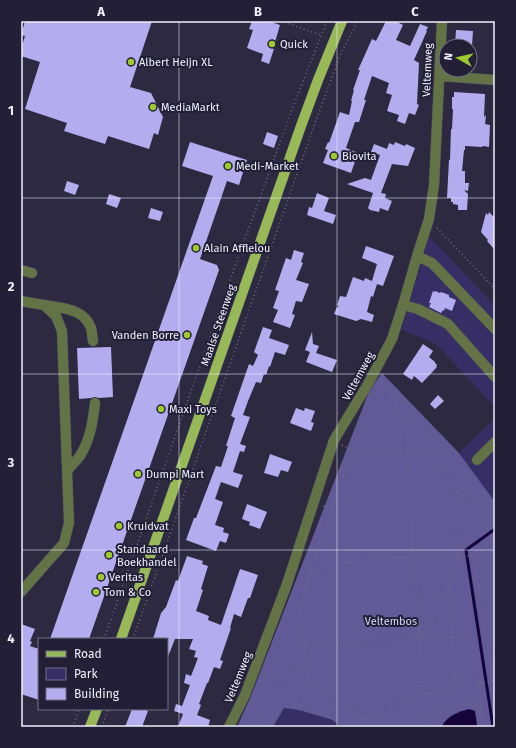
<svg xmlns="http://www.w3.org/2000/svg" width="516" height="748" font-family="'Fira Sans',sans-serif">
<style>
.green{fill:#372e65}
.forest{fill:#625a97}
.water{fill:#15043a}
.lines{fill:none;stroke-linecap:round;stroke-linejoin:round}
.stream{stroke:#15043a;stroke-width:3}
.building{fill:#b3adf0}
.minor-casing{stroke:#47455b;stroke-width:11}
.major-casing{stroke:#47455b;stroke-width:11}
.path{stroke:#716f83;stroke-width:1.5;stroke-dasharray:1 3;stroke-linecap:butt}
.minor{stroke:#637346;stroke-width:10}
.major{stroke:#98b957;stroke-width:10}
.grid{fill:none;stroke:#f0f0fd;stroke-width:1;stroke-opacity:0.55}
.poi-dot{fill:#9dca2f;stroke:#221f36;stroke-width:1.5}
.labels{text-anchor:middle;stroke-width:4;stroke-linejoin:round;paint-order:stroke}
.poi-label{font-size:11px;fill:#f0f0fd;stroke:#221f36;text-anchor:start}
.street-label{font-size:11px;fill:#f0f0fd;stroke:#221f36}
.park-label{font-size:11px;fill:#d6d4f8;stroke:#221f36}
.neatline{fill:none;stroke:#f0f0fd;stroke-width:1.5}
.grid-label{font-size:13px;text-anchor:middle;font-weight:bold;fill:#f0f0fd}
</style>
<rect width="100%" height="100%" fill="#2c2941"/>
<path class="green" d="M429 236 495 306V407L436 344 402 330Z
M495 418V502L459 453Z
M284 708 299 710 333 720 340 727H273Z"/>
<path class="forest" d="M382 373 459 453 495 502V727H477L476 716H451L443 724V727H340L333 720 299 710 284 708 273 727H237L251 696 370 389Z"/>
<path class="water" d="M469 709 475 711 477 727H443V724C450 715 458 712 469 709Z"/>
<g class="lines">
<path class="stream" d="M493 727 466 550 495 529"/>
</g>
<path class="building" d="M25 21H152L130 87 151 93 163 117 158 135 154 133 149 149 108 136 105 144 64 131 67 123 25 109 40 62 21 56V49L25 36 21 35Z
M252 21H268L280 25 273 49H274L269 64 261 61 263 54 247 48 253 30 249 29Z
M386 21H395L403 25 396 40 410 46 420 24 428 27 426 31H427L414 60 419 63 417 104 419 105 415 115 409 113 405 124 397 121 399 115 387 111 392 95 386 93 389 83 372 76 364 100H366L359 122H355L346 148 358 153 351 173 323 163 328 150 325 149 328 142 329 143 340 112 349 115 352 101H351L354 90H353L360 70H358L372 39 376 41Z
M456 30 473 31 472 46H455Z
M454 92 485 94 484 117 486 115 485 124 490 125 489 147 483 146 482 147 465 146V150H464L462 171H465V183H469L468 191 464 190 468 194 467 210H458V205L453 204V202H451V198H447L449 160H450L451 129H452L453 109H452V97H454Z
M267 132 278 136 274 148 263 144Z
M190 142 247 160 239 185 227 181 200 259 217 265 219 270 89 639H50L213 176 182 166Z
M395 142 405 146 406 144 415 148 408 166 392 164 381 193 386 194 385 198 392 201 388 211 380 208 379 212 370 210 368 208 373 193 347 184 365 178 371 180 380 155 371 152 374 144 387 149 389 143 394 145Z
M67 181 79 185 75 195 64 191Z
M317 193 329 198 324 211 336 215 333 224 307 215 309 207 312 208Z
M109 194 121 198 117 208 106 204Z
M151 208 163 212 160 221 148 218Z
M489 212 495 218V250L487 241 488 240 481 232 486 213 488 215Z
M366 246 394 256 383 286 377 284 373 297 371 296 367 312 374 315 372 322 361 319 356 321 334 314 337 307H339L337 305 340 296 346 297 353 277 364 281 365 278 372 281 377 264 362 258Z
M294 250 304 253 301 262 303 263 296 280 309 284 302 302 296 301 292 314 295 315 290 328 273 322 278 310 273 308 279 291 275 290 286 258 291 260Z
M433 291 435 292V291L440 293 441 292 449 295V297L456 300 452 311 445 308 444 311 443 310 441 313 429 307 431 303H429Z
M263 327 272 330 269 338 289 345 285 355 275 352 270 367 269 366 266 375 264 374 261 383 256 382 248 401 243 415 250 417 240 444 246 446 244 452 240 451 233 472 243 475 240 483 238 488 221 482 215 499 223 502 215 525 224 528 223 532 229 534 226 543 220 541 216 551 186 540 194 518H196L216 466 221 467 228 446H226L235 418 231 416 249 364 253 366 258 355 254 352Z
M312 332 313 344 319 346 316 353 337 360 332 372 306 362 310 352 305 350Z
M423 344 433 351 429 357 435 362V363L437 365 436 366 437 367 422 383 414 376 412 380 403 374Z
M111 347 113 397 99 398 95 397 91 398 79 399 77 348Z
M438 395 444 401 435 409 430 404Z
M296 408 304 411 305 408 315 411 311 422 314 423 311 431 290 423Z
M270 454 292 462 288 472 281 470 278 477 264 473Z
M247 504 267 512 260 529 249 525 250 522 242 519Z
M187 556 203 561 202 564 208 566 201 589 203 590 196 611 209 616 208 620 221 625 240 569 258 575 250 598H248L241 617 234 614 230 628H231L220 660 223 661 220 669 214 667 208 683H207L199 704 201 705 197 715 210 720 208 727H178L183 714 174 711 176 704 182 706 190 685 184 683 186 674 191 676 198 658 194 657 196 651 189 649 193 639H175L167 659V639H153L161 613 166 607 176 580 178 581Z
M21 624 35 629 30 641 32 642 30 646 39 649V700L21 694Z
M132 709H143L148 711 142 727H125Z"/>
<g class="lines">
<defs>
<path id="minor" d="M440 76 495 80
M417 256 432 263 495 329
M21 270 32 273
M21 301 44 305 56 316 62 331 69 523 64 543 21 592
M44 305C61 308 84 308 91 328 92 332 92 336 93 341
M403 305 418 309 448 324 495 377
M477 460 495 442
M67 471C71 466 76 461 80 456 90 440 93 421 95 403
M229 727 245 695 287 584 334 440 368 384 392 339 403 305 417 256 429 219 434 185 442 21"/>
<path id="major" d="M121 639 301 126 318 80 342 21
M90 727 97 709"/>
</defs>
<use href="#minor" class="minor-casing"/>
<use href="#major" class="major-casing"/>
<path class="path" d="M281 21 312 32 321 35
M437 228 495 289
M381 382 388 390 405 424 408 449 413 557 420 639
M342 445 352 451 408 449 421 451 436 459 458 493 482 501 495 508
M458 493 454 513 458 555 474 557 495 539
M323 506 333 508
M487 547 495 546
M474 557 495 698
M311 574 326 568 356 560 458 555 451 570 449 584 452 637
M104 639 235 266 293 107 327 21
M133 639 313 129 340 55 358 21
M305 642 420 639 429 629 448 585
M454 677C458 689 461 692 473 695
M310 682 362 718 370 727
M479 685 482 715 485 727
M466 704 476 707 482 714
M299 710 310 682 306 668 305 642 298 618 310 574 352 451
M434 715 438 696 441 693
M363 718 377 719
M333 720 343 705
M73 727 79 709
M102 727 108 709
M253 727 269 705 277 688 284 678 290 672 306 668
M374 727 377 719 387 713 396 703 422 694 442 692 452 684 454 677
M424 727 420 639 452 637 454 677 468 676 479 683 495 681
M427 727 434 715 457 705 466 704 473 695 479 683"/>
<use href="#minor" class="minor"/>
<use href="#major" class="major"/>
</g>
<path class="grid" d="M179 21V727M337 21V727M21 198H495M21 374H495M21 550H495"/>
<g class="poi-dot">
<circle cx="272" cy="44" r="4"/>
<circle cx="131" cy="62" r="4"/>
<circle cx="153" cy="107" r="4"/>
<circle cx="334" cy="156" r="4"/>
<circle cx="228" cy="166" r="4"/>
<circle cx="196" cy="248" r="4"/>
<circle cx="187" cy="335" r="4"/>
<circle cx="161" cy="409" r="4"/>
<circle cx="138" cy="474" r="4"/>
<circle cx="119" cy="526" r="4"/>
<circle cx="109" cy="555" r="4"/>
<circle cx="101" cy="577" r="4"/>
<circle cx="96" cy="592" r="4"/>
</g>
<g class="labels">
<g class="poi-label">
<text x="280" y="48">Quick</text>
<text x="139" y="66">Albert Heijn XL</text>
<text x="161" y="111">MediaMarkt</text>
<text x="342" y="160">Biovita</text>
<text x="236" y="170">Medi-Market</text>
<text x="204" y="252">Alain Afflelou</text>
<text x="179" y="339" text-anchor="end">Vanden Borre</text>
<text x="169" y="413">Maxi Toys</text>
<text x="146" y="478">Dumpi Mart</text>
<text x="127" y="530">Kruidvat</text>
<text x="117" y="553">Standaard<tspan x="117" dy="13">Boekhandel</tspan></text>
<text x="109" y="581">Veritas</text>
<text x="104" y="596">Tom &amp; Co</text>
</g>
<g class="street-label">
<text transform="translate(427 70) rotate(-88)" y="4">Veltemweg</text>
<text transform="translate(218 325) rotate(-71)" y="4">Maalse Steenweg</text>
<text transform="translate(358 376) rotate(-61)" y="4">Veltemweg</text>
<text transform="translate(238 677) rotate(-68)" y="4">Veltemweg</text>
</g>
<g class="park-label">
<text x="391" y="625">Veltembos</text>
</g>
</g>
<rect width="516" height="748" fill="none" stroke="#221f36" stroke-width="44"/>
<rect x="38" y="638" width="130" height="72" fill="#221f36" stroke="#747386"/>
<rect x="46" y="651" width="20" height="6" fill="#98b957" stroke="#747386"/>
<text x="74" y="658" font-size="12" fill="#f0f0fd">Road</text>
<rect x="46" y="668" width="20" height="12" fill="#372e65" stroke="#747386"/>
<text x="74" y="678" font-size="12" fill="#f0f0fd">Park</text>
<rect x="46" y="688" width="20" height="12" fill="#b3adf0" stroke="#747386"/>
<text x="74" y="698" font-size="12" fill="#f0f0fd">Building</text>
<g transform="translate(458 58) rotate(278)"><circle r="19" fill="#221f36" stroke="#747386"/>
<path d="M0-3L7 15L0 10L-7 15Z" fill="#9dca2f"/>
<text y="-6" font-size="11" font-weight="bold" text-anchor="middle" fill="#f0f0fd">N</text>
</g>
<rect x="22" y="22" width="472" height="704" class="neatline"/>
<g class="grid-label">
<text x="101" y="16">A</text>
<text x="258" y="16">B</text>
<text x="415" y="16">C</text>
<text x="11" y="115">1</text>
<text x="11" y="291">2</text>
<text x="11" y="467">3</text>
<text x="11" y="643">4</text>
</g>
</svg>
